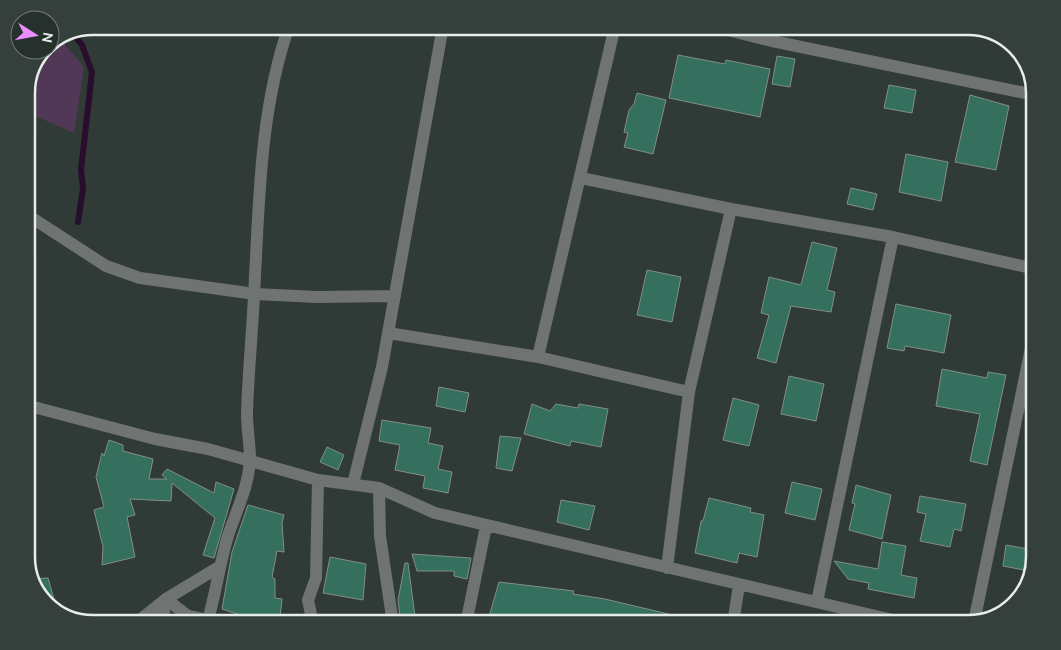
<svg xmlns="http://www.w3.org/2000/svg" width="1061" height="650" font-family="Ubuntu,sans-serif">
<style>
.green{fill:#523857}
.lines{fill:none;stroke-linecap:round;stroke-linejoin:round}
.stream{stroke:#280d2d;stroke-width:6}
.building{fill:#356f5e;stroke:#828e8a}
.street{stroke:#6f7472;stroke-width:12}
.rim{fill:none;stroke:#e7edeb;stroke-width:2.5}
</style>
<rect width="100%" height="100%" fill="#303a36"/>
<path class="green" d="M61 40 84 67 74 133 26 112V89L44 50H50V44Z"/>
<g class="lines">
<path class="stream" d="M73 34 82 45 92 72 81 170 83 188 78 222"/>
</g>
<path class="building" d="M678 55 725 64 726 60 770 69 760 117 669 98Z
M777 56 795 59 790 87 772 84Z
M889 85 916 90 912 113 884 108Z
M637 93 666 100 653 154 624 147 628 133 624 132 629 110 634 104Z
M970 95 1009 106 996 170 955 162Z
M906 154 948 162 941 201 899 192Z
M851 188 877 194 873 210 847 204Z
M812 242 837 248 827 290 835 292 831 312 791 306 776 363 757 358 769 315 761 313 769 277 801 285Z
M647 270 681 277 672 322 637 315Z
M896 304 951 315 944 353 905 346 904 351 887 348Z
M942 369 987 378 988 372 1006 375 987 465 970 461 980 414 936 406Z
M789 376 824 384 816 421 781 414Z
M439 387 469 393 465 412 436 406Z
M733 398 759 405 749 446 723 440Z
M532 404 550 411 556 404 578 408 579 404 608 409 601 447 571 441 570 446 524 434Z
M382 420 431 428 428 443 443 446 438 469 452 472 448 493 423 488 425 476 395 470 400 445 379 441Z
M500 436 521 438 512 471 496 468Z
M109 440 123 445V451L153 459 149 479H167L162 475 167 469 214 493 216 482 234 489 214 558 203 555 215 518 172 483 171 501 130 499 135 515 127 517 135 557 102 565 103 547 94 510 104 507 96 477 102 453 104 456Z
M327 447 344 455 338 470 320 462Z
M792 482 822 489 815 520 785 513Z
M856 485 891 495 882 539 849 530 855 504 852 503Z
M920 496 966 504 961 531 954 529 950 547 920 541 926 514 917 512Z
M709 498 751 508 750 512 764 515 757 557 739 553 737 563 695 553 701 521H703Z
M561 500 595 506 589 530 557 522Z
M248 505 284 515 282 523 284 552 277 551 272 577 275 579V598L282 599 280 618 258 621 222 609 232 552Z
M882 542 906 546 901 575 917 578 914 598 868 589 869 583 848 579 834 561 878 569Z
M1006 545 1028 549 1024 570 1003 566Z
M412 554 471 558 467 579 454 576V571H417Z
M330 557 366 564 363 600 323 593Z
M405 563H408L416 624H402L400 617 398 600Z
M48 578 58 613 35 591 32 579Z
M499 582 574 591 573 594 605 599 681 617 680 624H619L597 617 596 624H523L488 620Z"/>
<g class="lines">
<path class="street" d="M712 26 772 41 1035 95
M772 41 775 26
M581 178 731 209 893 237 1035 269
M26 214 106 266 140 278 255 294 317 297 395 296
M388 333 538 357 689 392
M538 357 615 26
M26 405 155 439 208 449 318 480 379 488 435 513 910 624
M353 484 382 367 443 26
M379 488 380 536 393 624
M667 568 689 392 731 209
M817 602 893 237
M974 622 1035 329
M135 624 166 599 219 567
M162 624 166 599 188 616 208 620
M207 624C215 596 219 568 227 539 235 513 249 487 250 459 250 444 247 429 247 414 248 375 252 336 254 296 259 207 259 112 289 26
M313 624 308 600 316 578 318 480
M466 624 486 526
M733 624 739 585"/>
</g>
<path d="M0 0H1061V650H0ZM93 35H968A58 58 0 0 1 1026 93V557A58 58 0 0 1 968 615H93A58 58 0 0 1 35 557V93A58 58 0 0 1 93 35Z" fill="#353f3b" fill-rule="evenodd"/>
<path class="rim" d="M93 35H968A58 58 0 0 1 1026 93V557A58 58 0 0 1 968 615H93A58 58 0 0 1 35 557V93A58 58 0 0 1 93 35Z"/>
<g transform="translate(35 35) rotate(101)"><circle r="24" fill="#26302c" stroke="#737c78"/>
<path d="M0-4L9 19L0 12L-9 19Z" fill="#ea8dfd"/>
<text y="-8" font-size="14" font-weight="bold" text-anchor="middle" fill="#e7edeb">N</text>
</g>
</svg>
